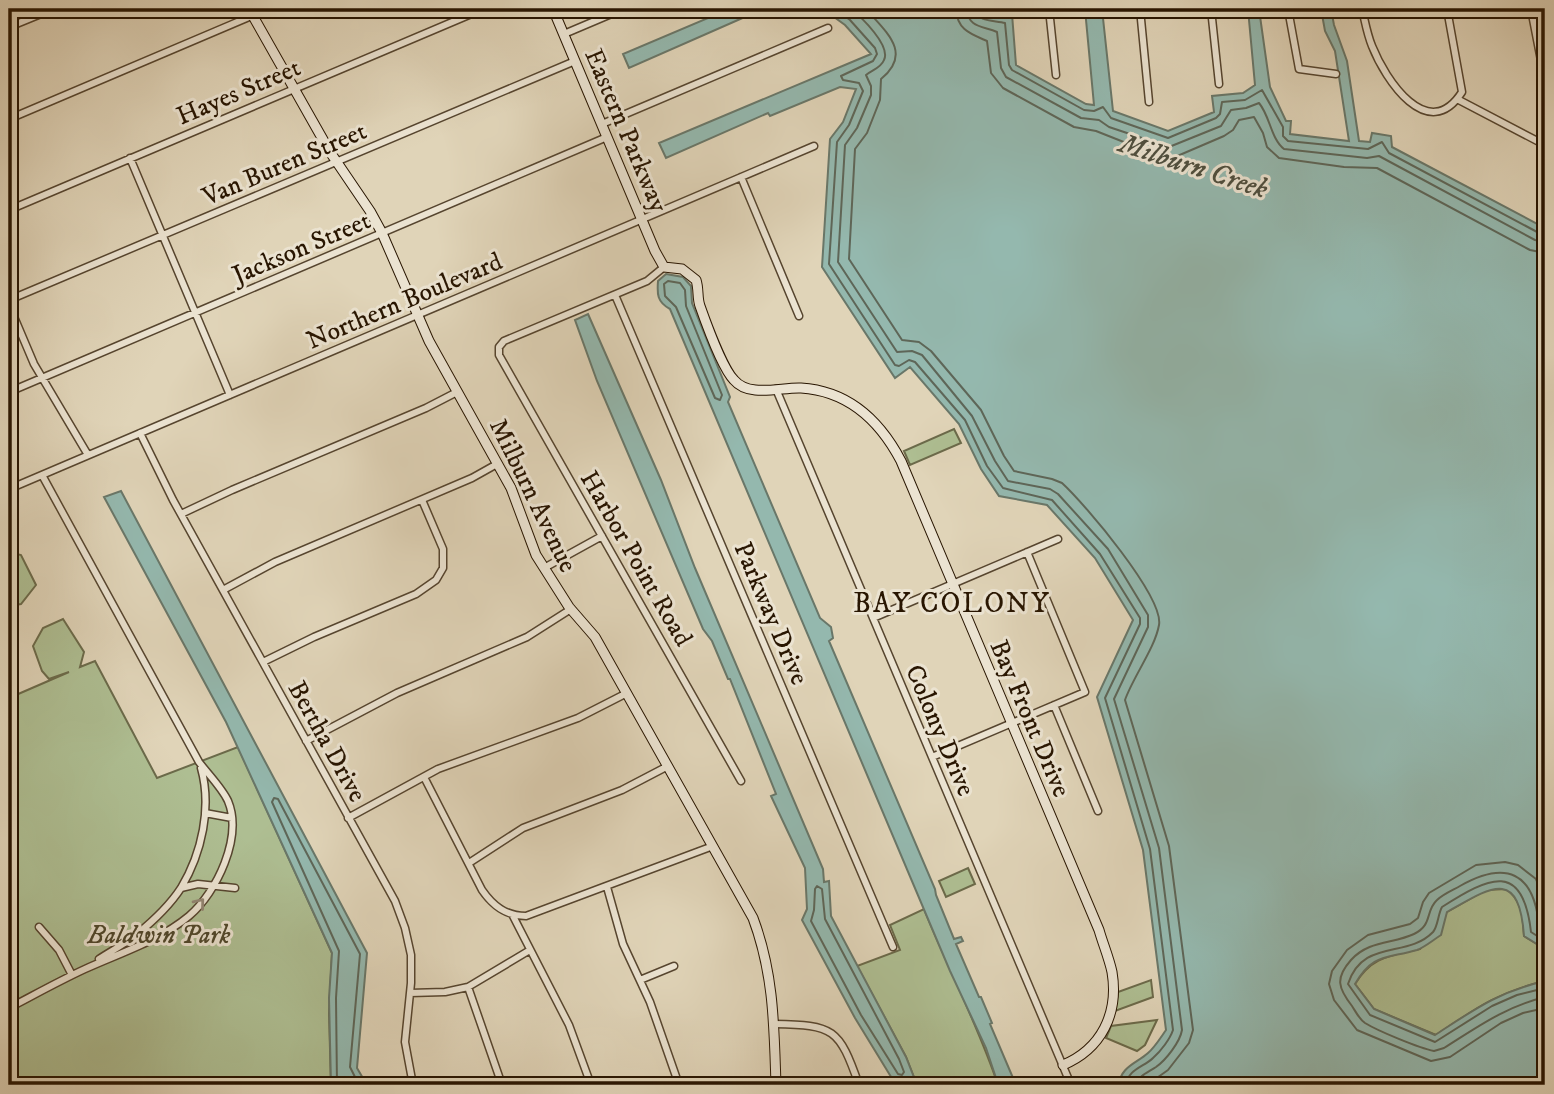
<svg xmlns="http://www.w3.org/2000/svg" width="1554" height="1094" font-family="'IM FELL DW Pica',serif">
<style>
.green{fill:#aebe92;stroke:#6b6a4a;stroke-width:2}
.water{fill:#94b8ae;stroke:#697769;stroke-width:2}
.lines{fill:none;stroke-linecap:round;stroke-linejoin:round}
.shore{stroke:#5e6658;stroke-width:2}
.street-casing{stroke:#56452f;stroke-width:9}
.secondary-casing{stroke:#281501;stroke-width:11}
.street{stroke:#ebe3d1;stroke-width:6}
.secondary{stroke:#ebe3d1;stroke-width:9}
.oneway{stroke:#938673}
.labels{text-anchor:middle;stroke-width:6;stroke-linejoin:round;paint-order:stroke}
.street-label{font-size:26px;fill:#281501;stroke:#ebe3d1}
.park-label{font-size:26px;font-style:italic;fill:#50482c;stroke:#ebe3d1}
.water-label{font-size:28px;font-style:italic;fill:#4e4e3e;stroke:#ebe3d1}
.neighbourhood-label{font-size:28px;letter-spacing:2px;fill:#281501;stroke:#ebe3d1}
</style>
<rect width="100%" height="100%" fill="#e0d4b8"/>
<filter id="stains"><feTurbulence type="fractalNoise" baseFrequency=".00286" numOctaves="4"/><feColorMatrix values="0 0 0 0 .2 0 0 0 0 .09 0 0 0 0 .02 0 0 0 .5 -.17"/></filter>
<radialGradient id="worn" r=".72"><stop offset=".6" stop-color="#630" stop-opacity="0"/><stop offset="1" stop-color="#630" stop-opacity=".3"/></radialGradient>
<path class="green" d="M954 429 961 443 910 465 904 451Z
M9 552 21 555 36 585 21 604 9 606Z
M63 619 84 652 80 667 95 661 157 778 238 747 332 953 329 1013 331 1085H9V698L69 672 49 679 42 671 33 646 43 628Z
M968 868 975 884 946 897 939 881Z
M1506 889C1522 900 1523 918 1524 936L1545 949V981C1498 992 1475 1009 1436 1035L1374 1009 1355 984C1372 956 1390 956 1420 949L1447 912 1486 890Z
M924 909C948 968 978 1025 998 1085H917L906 1057 857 966 900 950 890 925Z
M1151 980 1153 997 1115 1011 1118 992Z
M1157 1020 1145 1045 1137 1051 1106 1038 1111 1026Z"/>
<path class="water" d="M716 9H763L629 68 623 54 720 13Z
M823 9C861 9 899 6 937 9 961 11 988 15 1012 14L1016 65 1086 104 1094 105 1085 9H1102L1113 111 1168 131 1214 112 1212 96 1243 93 1255 85 1248 9H1259L1270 87 1286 121H1291L1290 134 1349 141 1335 51 1325 31 1321 9H1331L1334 25 1347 61 1359 141 1370 142 1372 133 1391 136 1392 147 1545 228V949L1524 936C1519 867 1491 887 1447 912L1441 935C1433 940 1425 947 1417 950 1386 959 1373 953 1355 984L1374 1009 1435 1035C1475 1009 1498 992 1545 981V1085H1119C1120 1067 1137 1063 1148 1053 1155 1047 1161 1037 1166 1030L1143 850 1097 697 1133 620 1095 558 1047 505 999 496 981 469 959 424 910 367 895 378 822 267 830 139 843 122 856 89 840 87 770 116 768 113 666 158 659 143 871 54 845 25Z
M666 274 683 277 691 286 692 303 730 397 728 402 820 618 831 627 833 638 829 641 935 889 936 895 954 939 961 937 963 941 956 944 979 997H981L992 1023 990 1024 1016 1085 998 1084 986 1048 950 971 670 309C657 302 657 294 658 281Z
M588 314 661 480 695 568 823 869 824 882 829 881 831 916 906 1057 917 1085H896L855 1018 802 920 807 909 805 868 771 796 776 794 730 679H728L712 641 703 629 597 381 575 320Z
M121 491 367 953 357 1068 367 1085H331L329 998 332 953 226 722 104 497Z"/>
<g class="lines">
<path class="shore" d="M835 9 850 20 875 48 877 54 873 61 841 76 843 80 859 83 863 91 849 125 837 142 829 264 895 365 899 366 909 360 915 362 965 420 987 466 1003 488 1052 500 1100 554 1140 618V624L1105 698 1150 849 1173 1030C1170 1039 1161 1051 1153 1058 1144 1067 1128 1069 1126 1085
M850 9C862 17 891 46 884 60 881 68 872 70 866 75L871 86V95L857 128 845 145 838 262 897 352 912 351 922 355 972 416 995 461 1008 481 1050 489 1058 494 1108 549 1148 615V627L1114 699 1159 848 1182 1030C1180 1042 1166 1060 1156 1067 1147 1073 1140 1075 1135 1085
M866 9C886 32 913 53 881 79L880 100 867 133 855 149 849 259 902 340 919 342 931 351 981 410 1004 456 1014 471 1052 479 1062 483C1084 503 1164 597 1159 625 1155 648 1133 677 1125 700L1169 846 1193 1030 1189 1043 1168 1070 1147 1085
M956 9C957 30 971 34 987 41L991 73 1003 88 1074 127 1096 131 1159 156 1175 157 1224 136 1233 130 1239 120 1254 117 1263 133 1267 147 1279 158 1344 167 1377 168 1530 250 1545 253
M967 9C968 28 983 26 997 32L1001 68 1006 77 1081 118 1099 120 1109 127 1169 147 1221 126 1231 110 1246 108 1259 103C1270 116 1271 139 1284 149L1367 158 1379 156 1535 240 1545 242
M976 9C977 23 995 20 1005 23L1009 65 1012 70 1084 110 1094 111 1103 107 1111 118 1168 138 1216 118 1220 114 1222 102 1245 100 1262 90 1283 127V136L1288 141 1368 149 1382 142 1389 153 1539 233H1545
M668 281 680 283 685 290 686 306 722 395 720 400 715 398 676 307 665 296 664 284Z
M817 886 822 889 825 919 899 1059 904 1072 902 1075 898 1074 861 1015 811 921 814 910 815 889Z
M1545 901 1536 879 1518 865 1505 862 1476 865 1429 893 1423 902 1418 918 1410 924 1368 935 1347 950 1332 971 1329 984 1334 1000 1357 1030 1431 1061 1450 1057 1501 1023 1523 1013 1545 1008
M1545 930 1539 926C1534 872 1506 860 1460 886 1453 890 1443 894 1437 900 1425 911 1433 925 1414 934 1393 944 1369 940 1351 960 1335 978 1338 988 1352 1006 1356 1012 1359 1019 1365 1023 1378 1031 1419 1048 1434 1051L1444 1048C1479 1026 1505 1007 1545 997
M1545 941 1531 932C1523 860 1489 877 1442 907 1438 914 1438 926 1433 932 1407 959 1363 938 1348 984L1370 1015 1435 1042 1492 1006 1517 995 1545 988
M337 1085 336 998 339 951 272 802 274 798 278 799 360 954 350 1067 359 1085"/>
<defs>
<path id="street" d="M1049 9 1056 75
M1140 9 1149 102
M1211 9 1219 84
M1288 9 1299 69 1336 74
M1362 9C1365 21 1367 34 1372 46 1385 79 1428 145 1462 92L1447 9
M1531 9 1545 81
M9 27 53 9
M564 34 623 9
M1457 99 1545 145
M9 119 268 9
M602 124 828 28
M130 158 230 395
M741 177 799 316
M9 210 483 9
M664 267 647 281 504 341 499 347V355L741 781
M615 295 893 947
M9 300 575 61
M9 305 34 364 88 455
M776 389 1071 1085
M9 392 607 137
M140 433 173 500 395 901 405 928 411 955V983L405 1042 413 1085
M9 489 814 146
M181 514 232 490 426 408 457 392
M544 568 602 536
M223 590 275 562 472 478 497 464
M873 618 1058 539
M263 662 314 637 416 594 436 580 443 568V549L422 500
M1054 705 1098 811
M306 741 397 693 527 637 571 609
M932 757 1085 692 1027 552
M424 777 482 890C493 906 506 916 526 916L713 846
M205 813 232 818
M348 818 438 769 578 718 627 693
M469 863 523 828 622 790 668 766
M607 887 623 944 650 1002 679 1085
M181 888 198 884 235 888
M513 916 569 1025 591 1085
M39 927 59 950 72 975
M99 959C111 951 125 944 136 935 152 922 170 905 181 888 202 853 212 807 201 768
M640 980 674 966
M468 987 502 1085
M410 993 445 992 468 987 530 950
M9 1008C34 995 59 981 85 969 120 953 159 941 189 916 217 892 243 837 228 801 222 788 208 774 199 762L42 475
M774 1024C834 1025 839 1028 859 1085"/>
<path id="secondary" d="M249 9 330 152 370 211 382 233 429 341 511 488 536 555 569 607 595 637 753 918C774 974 774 1026 776 1085
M553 9 655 251 664 267 682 269 696 280C699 289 697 298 700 306 706 323 723 369 734 380 749 398 781 387 801 388 849 391 880 421 901 461L1099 930C1103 944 1109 958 1112 972 1119 1014 1101 1049 1063 1065"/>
</defs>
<use href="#street" class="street-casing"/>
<use href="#secondary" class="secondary-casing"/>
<use href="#street" class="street"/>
<use href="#secondary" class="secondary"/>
</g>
<defs><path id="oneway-chevron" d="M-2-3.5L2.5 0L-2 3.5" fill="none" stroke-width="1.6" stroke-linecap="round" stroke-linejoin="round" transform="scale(1.75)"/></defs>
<use class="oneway" href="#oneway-chevron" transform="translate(200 903) rotate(-51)"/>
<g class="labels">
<g class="street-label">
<text transform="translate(238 91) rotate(-23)" y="9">Hayes Street</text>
<text transform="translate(627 130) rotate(67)" y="9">Eastern Parkway</text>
<text transform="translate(284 163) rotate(-23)" y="9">Van Buren Street</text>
<text transform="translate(301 247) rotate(-23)" y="9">Jackson Street</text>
<text transform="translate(404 300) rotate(-23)" y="9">Northern Boulevard</text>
<text transform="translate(534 495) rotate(64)" y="9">Milburn Avenue</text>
<text transform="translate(637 558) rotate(60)" y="9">Harbor Point Road</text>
<text transform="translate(772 613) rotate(67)" y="9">Parkway Drive</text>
<text transform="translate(1031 718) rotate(67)" y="9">Bay Front Drive</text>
<text transform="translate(941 730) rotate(67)" y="9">Colony Drive</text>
<text transform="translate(328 741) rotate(61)" y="9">Bertha Drive</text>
</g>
<g class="park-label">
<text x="159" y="943">Baldwin Park</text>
</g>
<g class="water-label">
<text transform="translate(1194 165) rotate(18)" y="10">Milburn Creek</text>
</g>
<g class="neighbourhood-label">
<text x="952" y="612">BAY COLONY</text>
</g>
</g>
<rect width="1554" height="1094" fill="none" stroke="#e0d4b8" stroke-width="35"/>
<rect x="10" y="10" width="1533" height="1073" fill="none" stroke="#281501" stroke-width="3.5"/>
<rect x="18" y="18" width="1519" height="1059" fill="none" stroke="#281501" stroke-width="2"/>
<rect width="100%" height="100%" filter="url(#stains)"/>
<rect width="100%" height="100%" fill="url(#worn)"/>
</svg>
